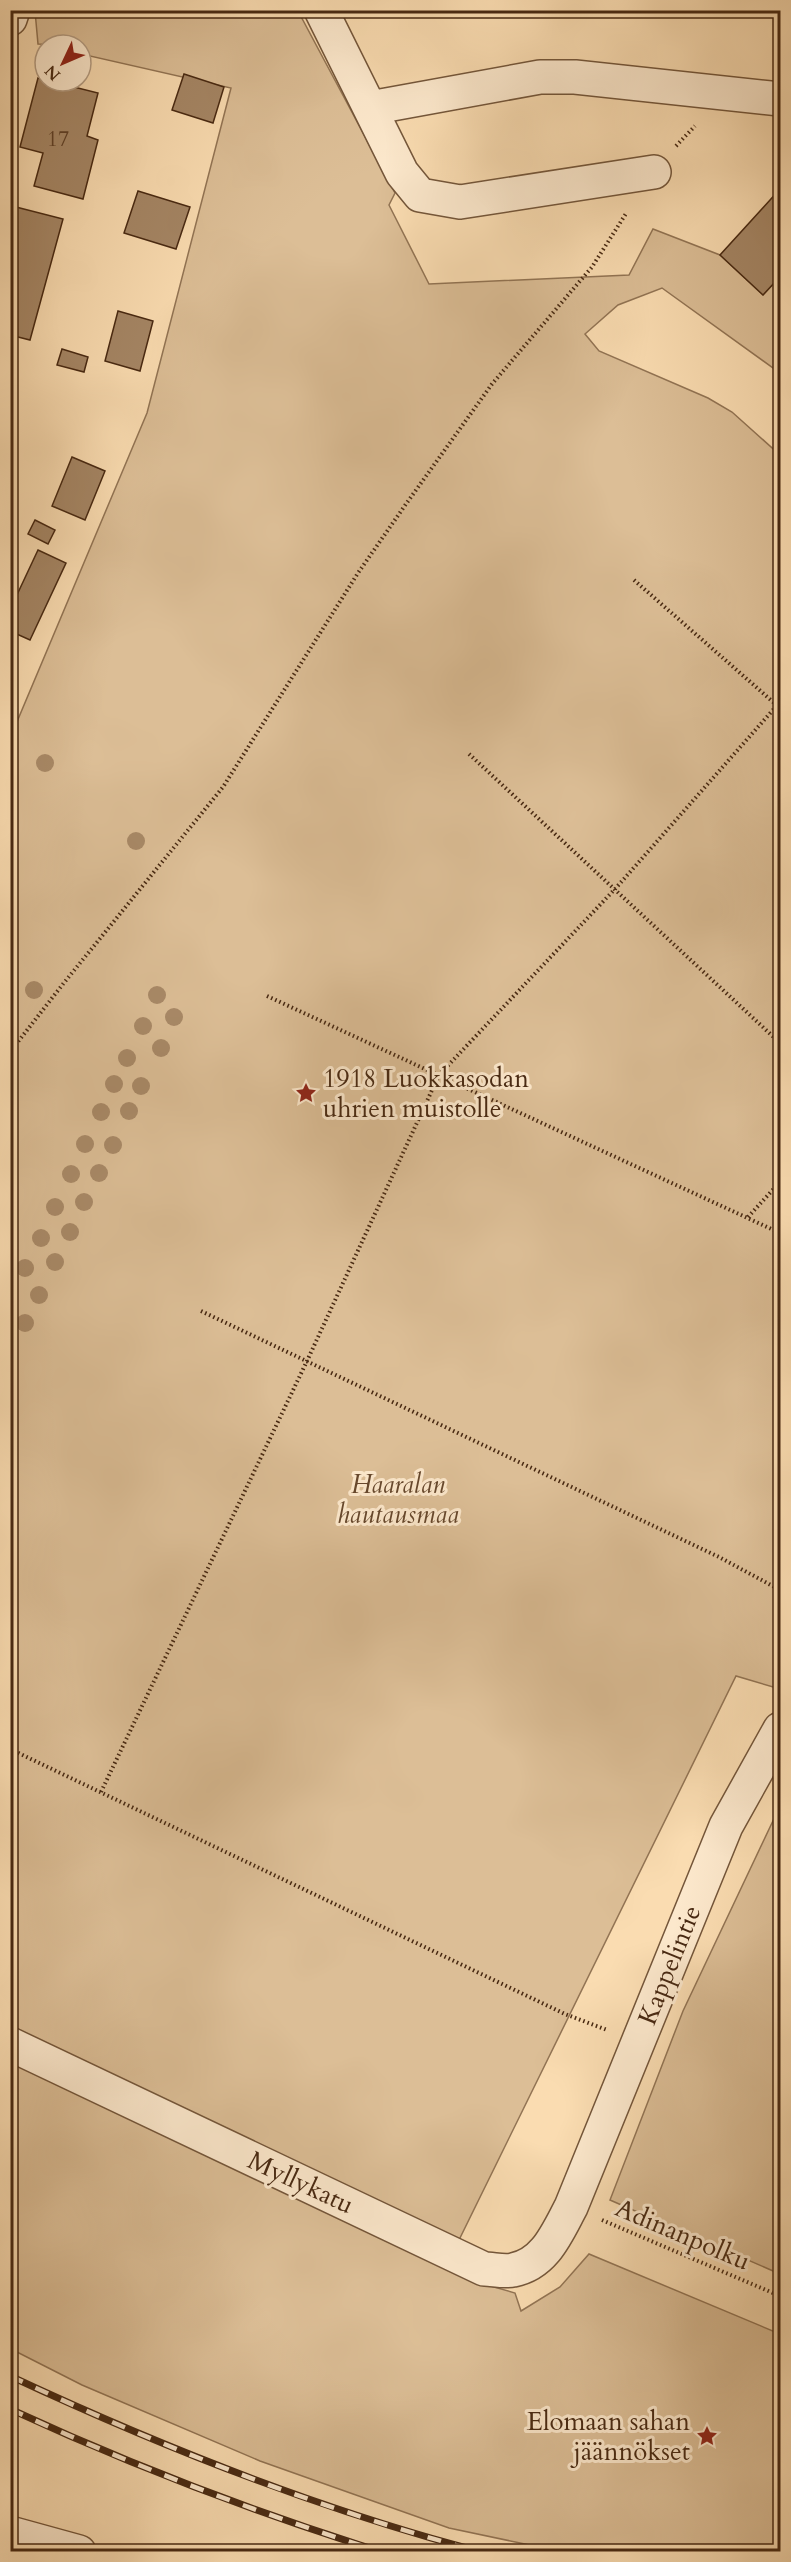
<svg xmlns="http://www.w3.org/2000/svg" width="791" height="2562" font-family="Cardo,serif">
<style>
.green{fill:#dcbe96;stroke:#927454;stroke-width:1.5}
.building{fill:#a58665;stroke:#482912;stroke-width:1.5}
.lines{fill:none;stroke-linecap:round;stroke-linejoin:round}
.minor-casing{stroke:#74563a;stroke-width:36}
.path{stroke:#482912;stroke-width:4;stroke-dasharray:1.5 3;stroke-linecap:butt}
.minor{stroke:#fce8cc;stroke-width:33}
.rail-casing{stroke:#482912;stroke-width:7}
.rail{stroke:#fce8cc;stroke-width:4.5;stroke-dasharray:14;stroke-linecap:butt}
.tree{fill:#a98a68}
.labels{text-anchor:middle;stroke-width:6;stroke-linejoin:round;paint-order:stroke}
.number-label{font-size:22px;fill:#5f4027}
.poi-label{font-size:26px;fill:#482912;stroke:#fce8cc;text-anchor:start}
.park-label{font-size:26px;font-style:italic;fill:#66472c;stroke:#fce8cc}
.street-label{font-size:26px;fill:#482912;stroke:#fce8cc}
</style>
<rect width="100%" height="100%" fill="#fadcb1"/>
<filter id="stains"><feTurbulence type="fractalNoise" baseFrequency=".00333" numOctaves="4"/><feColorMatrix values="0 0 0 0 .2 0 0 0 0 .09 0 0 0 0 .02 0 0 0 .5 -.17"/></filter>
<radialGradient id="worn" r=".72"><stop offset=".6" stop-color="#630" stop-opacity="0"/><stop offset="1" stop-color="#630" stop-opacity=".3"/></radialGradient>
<path class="green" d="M35 11H298L395 193 389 205 429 284 629 275 653 229 720 255 763 295 776 281 780 286V373L662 288 618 305 585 334 599 351 708 398 732 412 780 455V1689L736 1676 457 2244 11 2030V736L147 413 231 88 81 54V45L38 44Z
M780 1806V2274L610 2200 683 2011Z
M10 2059 480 2283 515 2293 521 2311 560 2287 589 2254 780 2334V2551H558L449 2528 260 2461 82 2385 11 2349Z"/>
<path class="building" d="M184 74 224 87 213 123 172 110Z
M38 78 98 93 87 136 98 140 83 199 34 186 43 153 20 147Z
M780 189V286L776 281 763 295 720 255Z
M138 191 190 207 176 249 124 233Z
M16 207 63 219 30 340 10 335V226Z
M118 311 153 321 140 371 105 361Z
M62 349 88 357 84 372 57 365Z
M72 457 105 471 85 520 52 506Z
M35 520 55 530 48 544 28 534Z
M38 550 66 563 30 640 10 631V597L15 599Z"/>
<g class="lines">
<defs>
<path id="minor" d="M321 10 402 173 420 195 460 202 654 172
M10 19 13 10
M370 108 540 77H575L780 99
M10 2044 484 2269C493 2269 504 2272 513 2270 545 2264 557 2233 571 2207L726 1826 780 1729
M10 2533 79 2552"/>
</defs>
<use href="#minor" class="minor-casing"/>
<path class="path" d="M676 146 695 126
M634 580 780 708
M469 754 780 1043
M267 996 780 1233
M10 1052 63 984 223 787 358 573 406 504 492 384 592 267 627 212
M748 1217 780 1182
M201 1311 719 1557 780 1590
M10 1749 565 2014 607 2030
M101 1792 307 1361 439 1075 615 889 780 702
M602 2220 780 2296"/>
<use href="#minor" class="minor"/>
<defs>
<path id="rail" d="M10 2376C162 2447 320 2510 482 2552
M10 2409C131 2465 254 2512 382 2552"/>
</defs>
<use href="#rail" class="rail-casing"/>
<use href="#rail" class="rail"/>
</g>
<g class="tree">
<circle cx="45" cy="763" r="9"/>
<circle cx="136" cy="841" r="9"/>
<circle cx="34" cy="990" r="9"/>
<circle cx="157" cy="995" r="9"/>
<circle cx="174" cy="1017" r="9"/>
<circle cx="143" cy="1026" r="9"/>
<circle cx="161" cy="1048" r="9"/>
<circle cx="127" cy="1058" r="9"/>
<circle cx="114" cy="1084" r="9"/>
<circle cx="141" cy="1086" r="9"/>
<circle cx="129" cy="1111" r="9"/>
<circle cx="101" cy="1112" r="9"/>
<circle cx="85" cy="1144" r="9"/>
<circle cx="113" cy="1145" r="9"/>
<circle cx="99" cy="1173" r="9"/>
<circle cx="71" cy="1174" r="9"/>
<circle cx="84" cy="1202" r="9"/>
<circle cx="55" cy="1207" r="9"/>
<circle cx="70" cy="1232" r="9"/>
<circle cx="41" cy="1238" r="9"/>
<circle cx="55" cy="1262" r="9"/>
<circle cx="25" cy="1268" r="9"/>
<circle cx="39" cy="1295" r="9"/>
<circle cx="25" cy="1323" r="9"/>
</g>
<defs>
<symbol id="sight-bare" viewBox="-9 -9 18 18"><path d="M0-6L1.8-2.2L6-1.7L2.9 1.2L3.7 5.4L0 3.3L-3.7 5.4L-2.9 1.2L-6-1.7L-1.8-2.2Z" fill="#8f2418" stroke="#fce8cc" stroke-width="2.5" paint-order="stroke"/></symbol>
</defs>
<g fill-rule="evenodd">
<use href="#sight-bare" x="291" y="1078" width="30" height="30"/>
<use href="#sight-bare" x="692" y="2421" width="30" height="30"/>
</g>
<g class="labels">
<g class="number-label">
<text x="58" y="146">17</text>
</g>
<g class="poi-label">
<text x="323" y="1087">1918 Luokkasodan<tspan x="323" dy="30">uhrien muistolle</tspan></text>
<text x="690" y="2430" text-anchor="end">Elomaan sahan<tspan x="690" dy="30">jäännökset</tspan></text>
</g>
<g class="park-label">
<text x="398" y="1493">Haaralan<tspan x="398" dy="30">hautausmaa</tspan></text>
</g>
<g class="street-label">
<text transform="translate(669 1965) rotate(-68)" y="9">Kappelintie</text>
<text transform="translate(301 2182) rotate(25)" y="9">Myllykatu</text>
<text transform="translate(683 2234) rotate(23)" y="9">Adinanpolku</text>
</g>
</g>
<rect width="791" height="2562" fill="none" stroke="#fadcb1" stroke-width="36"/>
<rect x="12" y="12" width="767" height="2538" fill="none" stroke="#482912" stroke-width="3"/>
<rect x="18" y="18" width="755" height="2526" fill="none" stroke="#482912" stroke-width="1.5"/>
<g transform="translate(63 63) rotate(226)"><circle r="28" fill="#fce8cc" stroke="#b49c82" stroke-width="1.5"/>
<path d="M0-4.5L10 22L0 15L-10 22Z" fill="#8f2418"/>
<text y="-9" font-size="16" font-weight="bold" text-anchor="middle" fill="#482912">N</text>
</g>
<rect width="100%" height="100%" filter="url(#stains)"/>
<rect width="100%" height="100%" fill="url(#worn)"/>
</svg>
